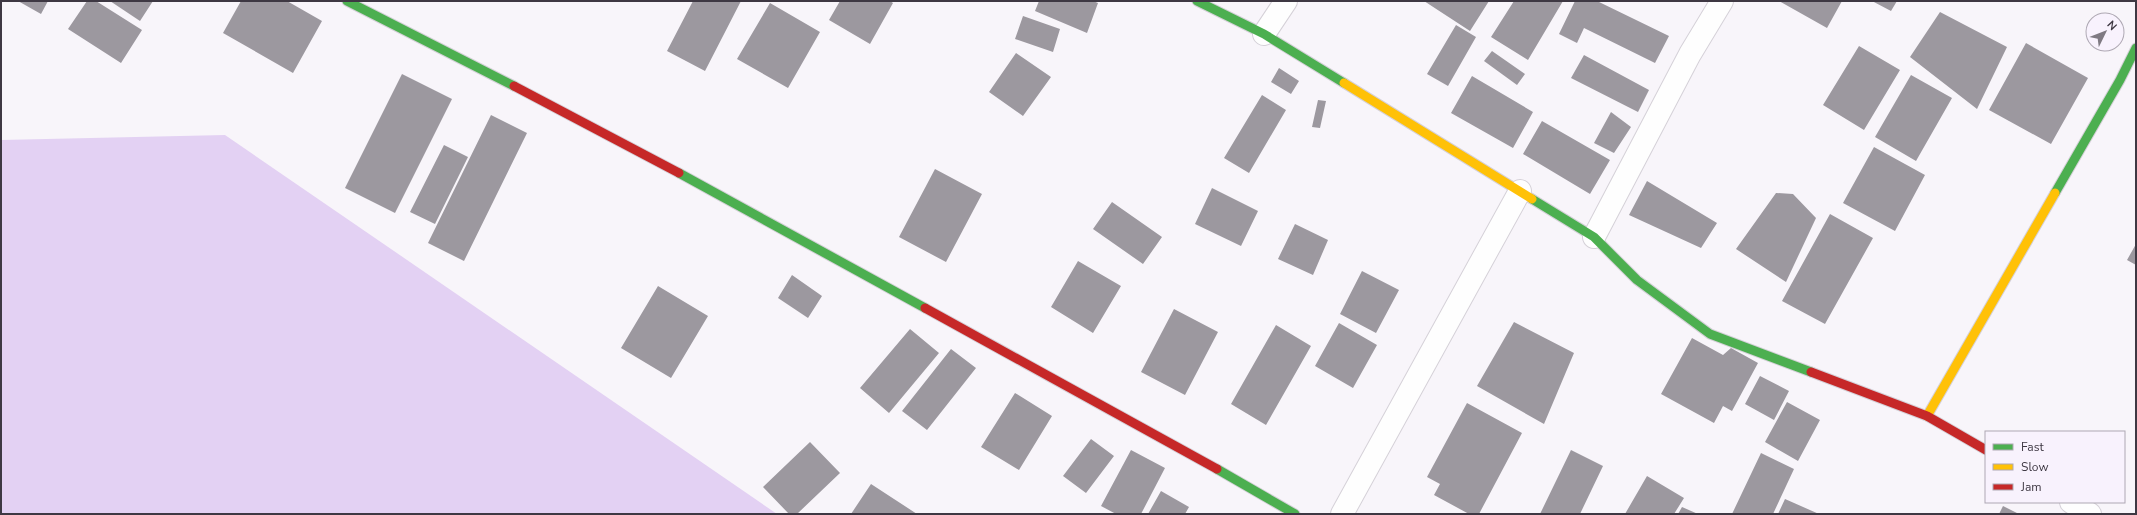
<svg xmlns="http://www.w3.org/2000/svg" width="2137" height="515" font-family="'Nunito Sans',sans-serif">
<style>
.green{fill:#e3d1f3}
.building{fill:#9c989f}
.lines{fill:none;stroke-linecap:round;stroke-linejoin:round}
.street-casing{stroke:#d5d1d8;stroke-width:24}
.fast-casing{stroke:#d5d1d8;stroke-width:11}
.slow-casing{stroke:#d5d1d8;stroke-width:11}
.jam-casing{stroke:#d5d1d8;stroke-width:11}
.street{stroke:#fefefe;stroke-width:22}
.fast{stroke:#4caf50;stroke-width:9}
.slow{stroke:#ffc107;stroke-width:9}
.jam{stroke:#c62828;stroke-width:9}
</style>
<rect width="100%" height="100%" fill="#f8f5fa"/>
<path class="green" d="M225 135 777 514H1V140Z"/>
<path class="building" d="M18 1H48L41 14Z
M87 1H96L142 30 121 63 68 29Z
M110 1H153L140 21Z
M241 1H287L322 21 293 73 223 33Z
M693 1H741L705 71 667 51Z
M840 1H890L893 3 870 44 829 20Z
M1039 1H1093L1098 3 1087 33 1035 11Z
M1424 1H1489L1470 31Z
M1514 1H1563L1528 60 1491 37Z
M1575 1H1597L1669 36 1655 63 1584 28 1577 43 1559 34Z
M1779 1H1842L1827 28Z
M1872 1H1897L1891 11Z
M770 3 820 32 788 88 737 59Z
M1940 12 2007 47 1977 109 1910 57Z
M1023 16 1060 29 1053 52 1015 39Z
M1456 25 1476 37 1448 86 1427 74Z
M2026 43 2088 78 2051 144 1989 110Z
M1859 46 1900 70 1864 130 1823 105Z
M1492 51 1525 74 1517 85 1484 61Z
M1016 53 1051 77 1023 116 989 92Z
M1584 55 1649 90 1638 112 1571 78Z
M1279 68 1299 81 1291 94 1271 82Z
M402 74 452 99 395 213 345 188Z
M1911 75 1952 98 1916 161 1875 137Z
M1472 76 1533 112 1513 148 1451 113Z
M1262 95 1286 110 1249 173 1224 158Z
M1318 100 1326 101 1320 128 1312 127Z
M1611 112 1631 127 1614 153 1594 143Z
M491 115 527 133 464 261 428 243Z
M1542 121 1610 160 1590 194 1523 154Z
M444 145 468 157 435 224 410 212Z
M1874 147 1925 175 1895 231 1843 203Z
M935 169 982 194 946 262 899 237Z
M1647 181 1717 223 1701 248 1629 215Z
M1212 188 1258 211 1241 246 1195 224Z
M1776 193 1793 194 1816 218 1786 282 1736 249Z
M1112 202 1162 237 1143 264 1093 229Z
M1830 214 1873 238 1825 324 1782 301Z
M1295 224 1328 240 1313 275 1278 259Z
M2136 244V265L2127 260Z
M1078 261 1121 286 1093 333 1051 307Z
M1362 271 1399 290 1376 333 1340 314Z
M792 275 822 296 808 318 778 298Z
M658 286 708 316 671 378 621 348Z
M1174 309 1218 332 1185 395 1141 372Z
M1514 322 1574 353 1544 424 1477 386Z
M1339 323 1377 345 1353 388 1315 366Z
M1276 325 1311 346 1266 425 1231 404Z
M910 329 939 353 889 413 860 388Z
M1692 338 1723 355 1731 348 1758 363 1732 411 1723 406 1714 423 1661 394Z
M951 349 976 368 927 430 902 411Z
M1760 376 1789 391 1774 420 1745 404Z
M1015 393 1052 416 1019 470 981 447Z
M1787 402 1820 420 1798 461 1765 442Z
M1467 403 1522 433 1479 514H1469L1434 495 1440 484 1427 477Z
M1091 439 1114 456 1086 493 1063 476Z
M810 442 840 473 797 514H789L763 487Z
M1131 450 1165 468 1141 514H1116L1101 506Z
M1571 450 1603 466 1580 514H1540Z
M1761 453 1794 469 1773 514H1732Z
M1647 476 1684 498 1674 514H1625Z
M871 484 917 514H851Z
M1161 491 1189 507 1185 514H1148Z
M1785 499 1819 514H1778Z
M2003 506 2019 514H1999Z
M1682 507 1698 514H1678Z"/>
<g class="lines">
<defs>
<path id="street" d="M1264 34 1286 1
M1594 237 1690 54 1722 1
M2071 502 2090 514
M1342 514 1520 191"/>
<path id="fast" d="M347 1 514 86
M1197 1 1264 34 1344 83
M679 173 925 308
M2055 193 2120 80 2136 48
M1532 199 1594 237 1637 280 1710 334 1811 372
M1217 469 1295 514"/>
<path id="slow" d="M1344 83 1532 199
M1927 416 2055 193"/>
<path id="jam" d="M514 86 679 173
M925 308 1217 469
M1811 372 1927 416 1986 450"/>
</defs>
<use href="#street" class="street-casing"/>
<use href="#fast" class="fast-casing"/>
<use href="#slow" class="slow-casing"/>
<use href="#jam" class="jam-casing"/>
<use href="#street" class="street"/>
<use href="#fast" class="fast"/>
<use href="#slow" class="slow"/>
<use href="#jam" class="jam"/>
</g>
<rect width="2137" height="515" fill="none" stroke="#3e3843" stroke-width="4"/>
<rect x="1985" y="431" width="140" height="72" fill="#f8f2fd" stroke="#aea8b3"/>
<rect x="1993" y="444" width="20" height="6" fill="#4caf50" stroke="#aea8b3"/>
<text x="2021" y="451" font-size="12" fill="#3e3843">Fast</text>
<rect x="1993" y="464" width="20" height="6" fill="#ffc107" stroke="#aea8b3"/>
<text x="2021" y="471" font-size="12" fill="#3e3843">Slow</text>
<rect x="1993" y="484" width="20" height="6" fill="#c62828" stroke="#aea8b3"/>
<text x="2021" y="491" font-size="12" fill="#3e3843">Jam</text>
<g transform="translate(2105 32) rotate(47)"><circle r="19" fill="#f8f2fd" stroke="#aea8b3"/>
<path d="M0-3L7 15L0 10L-7 15Z" fill="#7f7a83"/>
<text y="-6" font-size="11" font-weight="bold" text-anchor="middle" fill="#3e3843">N</text>
</g>
</svg>
